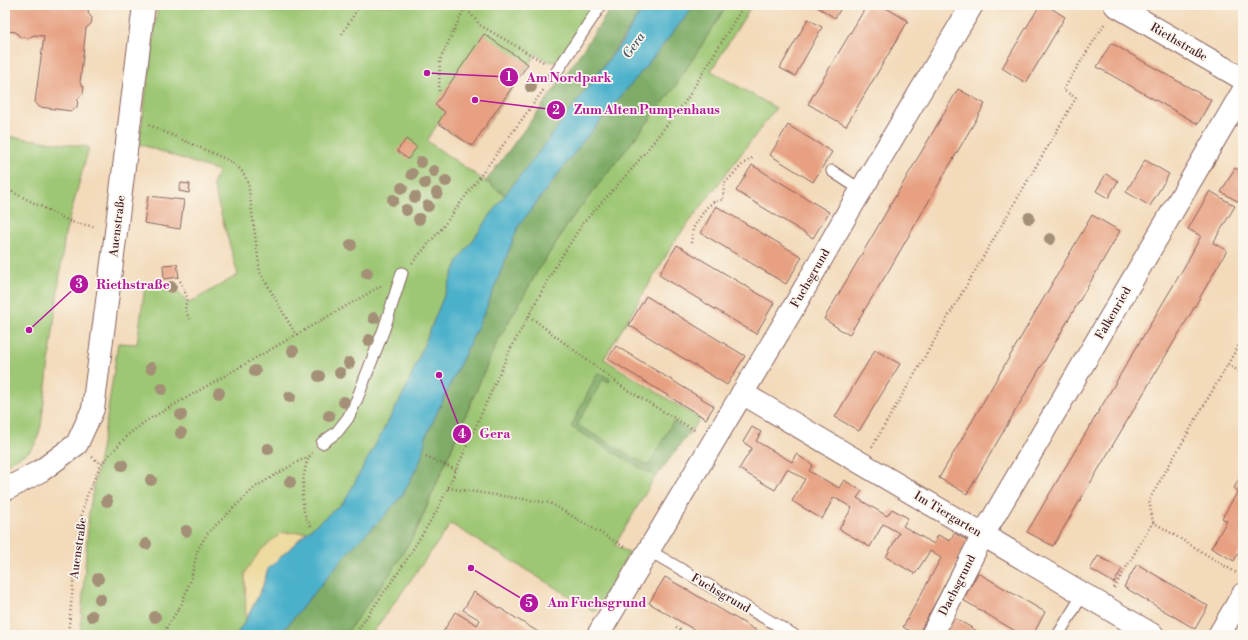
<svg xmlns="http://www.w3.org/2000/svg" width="1248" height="640" font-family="'Libre Bodoni',serif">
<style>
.green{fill:#9ec774;stroke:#747350}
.forest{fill:#7eac66;stroke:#646648}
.sand{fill:#eeda9e;stroke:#9c7c64}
.water{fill:#4cb1cb;stroke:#4b687b}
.building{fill:#e7a182}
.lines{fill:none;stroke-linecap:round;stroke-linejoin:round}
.lane-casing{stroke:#85605d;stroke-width:13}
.street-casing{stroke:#85605d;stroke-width:24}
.path{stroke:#85605d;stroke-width:2.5;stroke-dasharray:1 3;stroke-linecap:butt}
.lane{stroke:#fff;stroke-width:11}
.street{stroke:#fff;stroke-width:22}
.tree{fill:#a48f77}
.labels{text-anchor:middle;stroke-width:3.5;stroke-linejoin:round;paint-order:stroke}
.street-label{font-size:12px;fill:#4a1f2b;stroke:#fbf7ec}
.water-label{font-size:13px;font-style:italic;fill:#4b596b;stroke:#fbf7ec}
.leader{fill:none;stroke:#b5179e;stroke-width:1.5}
.callout-dot{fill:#b5179e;stroke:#fbf7ec;stroke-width:1.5}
.mark-label{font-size:12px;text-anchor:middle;font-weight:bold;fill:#fff}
.callout-label{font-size:13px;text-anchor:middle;font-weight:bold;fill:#b5179e;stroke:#fbf7ec;stroke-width:3.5;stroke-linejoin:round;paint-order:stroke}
</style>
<rect width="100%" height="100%" fill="#fbf7ec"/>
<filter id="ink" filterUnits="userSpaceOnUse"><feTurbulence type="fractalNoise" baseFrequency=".025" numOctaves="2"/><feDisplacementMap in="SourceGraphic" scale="8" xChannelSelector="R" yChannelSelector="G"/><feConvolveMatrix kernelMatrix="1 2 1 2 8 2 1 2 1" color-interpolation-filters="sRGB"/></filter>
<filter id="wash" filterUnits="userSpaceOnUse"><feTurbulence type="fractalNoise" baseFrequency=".012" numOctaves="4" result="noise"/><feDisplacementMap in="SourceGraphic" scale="16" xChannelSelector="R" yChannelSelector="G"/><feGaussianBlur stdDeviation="0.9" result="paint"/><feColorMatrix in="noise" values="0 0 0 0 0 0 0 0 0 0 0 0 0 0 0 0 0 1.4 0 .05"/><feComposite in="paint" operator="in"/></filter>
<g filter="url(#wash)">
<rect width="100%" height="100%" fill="#f3daba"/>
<path class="green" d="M158 5H597L556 62 548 61 536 54 472 146 438 123 427 141 505 195 458 261 407 387 344 502 307 532 281 533 245 573 246 620 236 635H80L89 512 107 417 118 343 137 344 145 286 175 289 189 303 238 275 213 185 218 171 139 144Z
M727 5H752L711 71 776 108 675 241 604 359 700 419 655 477 615 545 629 553 595 612 451 524 371 635H345L393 569 417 530 496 344 537 272 572 218 673 90Z
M5 136 89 147 65 234 41 426 36 443 30 451 5 465Z"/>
<path class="forest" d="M613 5H645C603 71 554 133 505 195L486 181 571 67Z
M695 5H727L673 90 572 218 537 272 496 344 417 529 393 569 345 635H281L290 622 349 551 386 514 403 494 421 459 426 436 486 309 518 227 580 145 643 70Z
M598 372 610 379 609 382 603 379 577 425 648 466 673 422 690 432 656 477 571 427Z"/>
<path class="sand" d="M307 532 268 569 262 588 246 620 245 573 260 551 281 533Z"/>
<path class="water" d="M645 5H695L643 70 580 145 518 227 486 309 426 436 421 459 403 494 386 514 349 551 290 622 281 635H236L246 620 262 588 268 569 307 532 344 502 407 387 458 261 505 195 541 149 622 42Z"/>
<g id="blocks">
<path class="building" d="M5 5H89L88 13 92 18 91 24 86 28 80 83 84 87 83 94 78 98 77 107 72 111 39 107 35 102 44 36 34 35 29 38 20 37 16 32 5 31Z
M814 5H843L835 18Z
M867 5H881L908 21 846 126 808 104Z
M1040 5H1046L1065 17 1026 83 1002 68Z
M808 19 822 27 795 76 780 68Z
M484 34 528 64 472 146 438 123 445 112 435 105Z
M1111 43 1211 100 1198 124 1097 67Z
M958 89 985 104 889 270 849 335 824 319Z
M788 125 832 152 813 182 770 155Z
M406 139 417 147 408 159 397 151Z
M1145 160 1169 174 1150 206 1126 192Z
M752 165 829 212 813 238 736 191Z
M1235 168 1243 172V194L1239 202 1221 192Z
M1106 174 1118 181 1108 198 1096 191Z
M181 183 190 184 189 193 179 191Z
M1210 191 1235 206 1213 243 1227 250 1191 313 1053 546 1027 532 1183 269 1201 236 1188 229Z
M148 196 184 200 180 229 144 223Z
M716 206 802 257 786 284 701 233Z
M1092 215 1120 231 967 494 939 478Z
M677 245 774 303 756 334 659 275Z
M177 264 179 277 164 279 163 265Z
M646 296 745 356 727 385 629 325Z
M616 346 714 406 706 419 608 359Z
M875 350 900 364 859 431 835 417Z
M752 427 761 432 756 441 792 462 796 454 813 465 809 471 839 488 844 480 862 491 857 498 887 516 892 509 908 518 903 526 934 544 938 535 950 541 954 533 968 541 918 635 903 627 941 558 930 551 915 574 886 557 899 533 883 524 870 547 839 529 852 508 834 497 822 519 792 501 805 479 787 469 775 490 739 469 752 448 743 442Z
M1243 472V545L1234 561 1211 548 1227 521 1222 518 1238 491 1234 488Z
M1098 556 1122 569 1114 583 1090 569Z
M1137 564 1208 606 1195 629 1124 587Z
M978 573 1045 612 1033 635H1022L963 600Z
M665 577 727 613 764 635H703L649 603Z
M474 592 543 635H492L487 632 485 635H442L444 633 443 632 455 612 477 625 480 620 463 610Z
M953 617 984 635H953L945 630Z"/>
</g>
</g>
<g filter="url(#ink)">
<use href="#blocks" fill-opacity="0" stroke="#85605d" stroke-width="1"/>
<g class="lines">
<defs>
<path id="lane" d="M553 77 601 5
M832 171 861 190
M322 443 337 432 348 418 357 399 384 329 402 273
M648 550 794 635
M1058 635 1083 594"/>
<path id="street" d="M1115 5 1243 79
M742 393 1153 635
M5 490 42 470 77 444 93 409 116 232 144 5
M598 635 795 305 847 214 972 5
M932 635 983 535 1243 91
M1219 635 1243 594"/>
</defs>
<use href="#lane" class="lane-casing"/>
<use href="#street" class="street-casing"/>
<path class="path" d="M461 5 465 7 480 25 545 63
M342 34 360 5
M439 91 440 60 465 7
M149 125 228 160C238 166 244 172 248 183L260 272 296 335
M5 188 71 222 96 227
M691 243 693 228 706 208 715 201 723 200 724 184 743 164 754 157
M412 263 442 228 545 88
M180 281 187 297 185 310 191 321
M529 316 624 388 696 431
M1228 365 1243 373
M872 447 1076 98 1063 90 1105 23
M426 456 456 470
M92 457 101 464
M448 488 550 503 626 548
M1153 522 1238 574
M311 526C309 523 307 520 306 518 300 504 302 463 312 453
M1114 588 1153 522 1149 500 1243 338
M676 627 688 635
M68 635 79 525 87 495 101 464 129 434 146 421 381 286
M162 635 181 605 190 582 198 549 207 534 255 487 299 461 308 457
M354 635 400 570 436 512 448 488 510 350 555 267 583 223 631 170 685 102 744 5"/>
<use href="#lane" class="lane"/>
<use href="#street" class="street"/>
</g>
<g class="tree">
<circle cx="531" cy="87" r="6"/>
<circle cx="421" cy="162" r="6"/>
<circle cx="434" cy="171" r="6"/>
<circle cx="412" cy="174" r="6"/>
<circle cx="446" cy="181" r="6"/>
<circle cx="425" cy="183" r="6"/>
<circle cx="402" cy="188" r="6"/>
<circle cx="437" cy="193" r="6"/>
<circle cx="415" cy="197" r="6"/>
<circle cx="393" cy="200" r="6"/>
<circle cx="428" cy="206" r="6"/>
<circle cx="406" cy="210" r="6"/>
<circle cx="1029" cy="218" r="6"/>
<circle cx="419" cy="219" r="6"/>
<circle cx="1050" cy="239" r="6"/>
<circle cx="351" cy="245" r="6"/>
<circle cx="367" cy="273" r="6"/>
<circle cx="171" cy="287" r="6"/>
<circle cx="374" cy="318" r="6"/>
<circle cx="369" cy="340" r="6"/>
<circle cx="293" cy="351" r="6"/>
<circle cx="349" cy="363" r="6"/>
<circle cx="151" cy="368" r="6"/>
<circle cx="255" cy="371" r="6"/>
<circle cx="340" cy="373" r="6"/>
<circle cx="319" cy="376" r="6"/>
<circle cx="162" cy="389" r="6"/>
<circle cx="219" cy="393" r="6"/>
<circle cx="290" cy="397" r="6"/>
<circle cx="344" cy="402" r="6"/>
<circle cx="181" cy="415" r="6"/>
<circle cx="329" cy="416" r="6"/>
<circle cx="181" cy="433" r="6"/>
<circle cx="268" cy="449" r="6"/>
<circle cx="122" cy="465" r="6"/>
<circle cx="151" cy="480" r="6"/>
<circle cx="290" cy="482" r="6"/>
<circle cx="107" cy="501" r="6"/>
<circle cx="186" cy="531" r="6"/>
<circle cx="146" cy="544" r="6"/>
<circle cx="98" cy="579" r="6"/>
<circle cx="100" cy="599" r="6"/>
<circle cx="92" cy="616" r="6"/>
<circle cx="155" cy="617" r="6"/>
</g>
</g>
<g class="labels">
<g class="street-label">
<text transform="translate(1179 42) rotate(30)" y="4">Riethstraße</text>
<text transform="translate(117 226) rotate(-83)" y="4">Auenstraße</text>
<text transform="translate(810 278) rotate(-60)" y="4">Fuchsgrund</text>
<text transform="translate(1113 313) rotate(-60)" y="4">Falkenried</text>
<text transform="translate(948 514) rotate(31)" y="4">Im Tiergarten</text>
<text transform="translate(78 548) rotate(-82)" y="4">Auenstraße</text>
<text transform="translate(957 585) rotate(-63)" y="4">Dachsgrund</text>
<text transform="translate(721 593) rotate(30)" y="4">Fuchsgrund</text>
</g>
<g class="water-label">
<text transform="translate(633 45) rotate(-54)" y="5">Gera</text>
</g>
</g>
<path class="leader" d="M427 73L509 77M475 100L556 110M29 330L79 284M439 375L462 434M471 568L529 603"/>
<g class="callout-dot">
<circle cx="427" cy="73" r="4"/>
<circle cx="475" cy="100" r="4"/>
<circle cx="29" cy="330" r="4"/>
<circle cx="439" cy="375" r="4"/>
<circle cx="471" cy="568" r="4"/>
<circle cx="509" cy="77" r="10"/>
<circle cx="556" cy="110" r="10"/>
<circle cx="79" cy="284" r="10"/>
<circle cx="462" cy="434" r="10"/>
<circle cx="529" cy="603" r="10"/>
</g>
<g class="mark-label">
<text x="509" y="81">1</text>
<text x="556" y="114">2</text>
<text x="79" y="288">3</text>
<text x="462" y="438">4</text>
<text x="529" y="607">5</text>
</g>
<g class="callout-label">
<text x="569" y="82">Am Nordpark</text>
<text x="647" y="114">Zum Alten Pumpenhaus</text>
<text x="133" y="289">Riethstraße</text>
<text x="495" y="438">Gera</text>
<text x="597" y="607">Am Fuchsgrund</text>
</g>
<rect width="1248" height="640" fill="none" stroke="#fbf7ec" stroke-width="20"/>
</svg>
